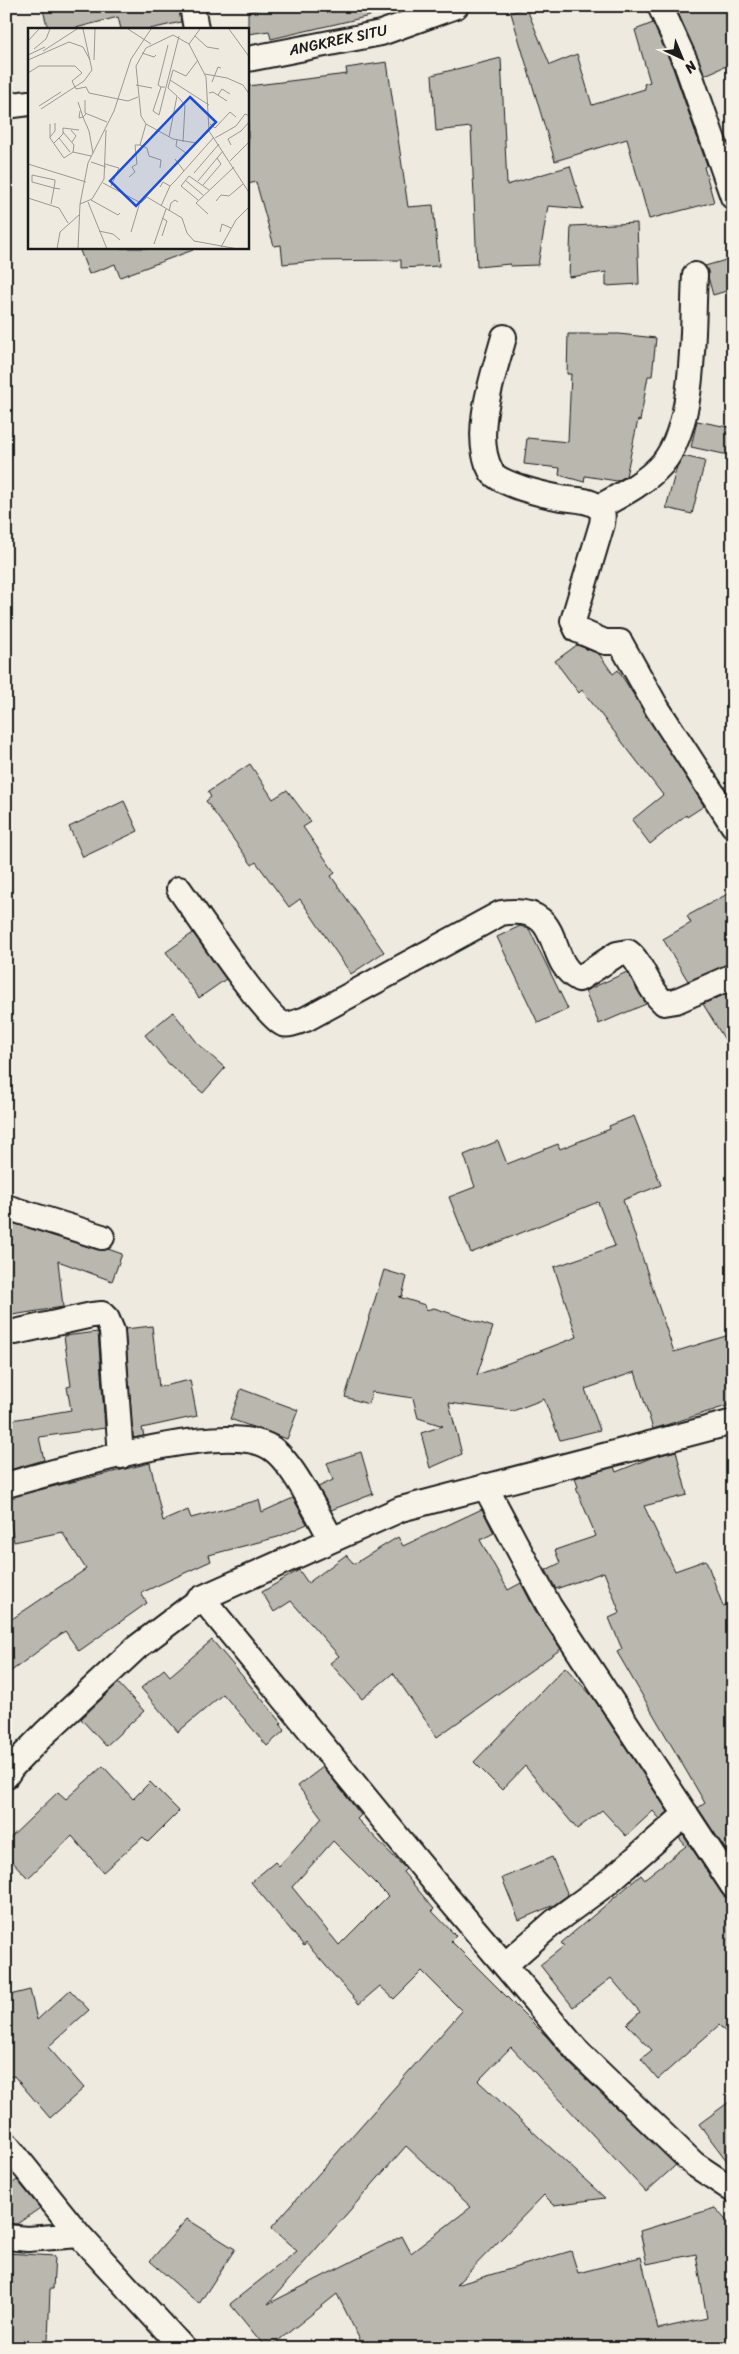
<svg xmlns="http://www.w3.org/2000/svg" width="739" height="2354" font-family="Sriracha,sans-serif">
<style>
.building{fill:#bab7af;stroke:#1c1c1c;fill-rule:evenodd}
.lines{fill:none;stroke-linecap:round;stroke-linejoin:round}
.street-casing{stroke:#1c1c1c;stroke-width:28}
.street{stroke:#f7f3e8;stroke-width:24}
.labels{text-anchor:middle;stroke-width:5;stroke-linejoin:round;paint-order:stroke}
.street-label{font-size:15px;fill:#1c1c1c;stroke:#f7f3e8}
.inset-road{fill:none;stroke:#9a9892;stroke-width:1}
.view{fill:#1d4ed8;fill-opacity:0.15;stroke:#1d4ed8;stroke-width:2.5}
.inset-edge{fill:none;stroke:#1c1c1c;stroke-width:2.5}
</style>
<rect width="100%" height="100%" fill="#eeeae0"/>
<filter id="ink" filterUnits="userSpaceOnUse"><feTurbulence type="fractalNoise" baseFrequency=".02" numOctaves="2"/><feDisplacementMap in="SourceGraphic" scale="10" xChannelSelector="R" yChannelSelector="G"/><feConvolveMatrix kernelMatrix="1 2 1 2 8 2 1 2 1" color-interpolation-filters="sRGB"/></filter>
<g filter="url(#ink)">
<path class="building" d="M42 6H179L181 22 150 29H121L118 17 72 29H48Z
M270 6H369L370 16 271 39 269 31 248 34V12Z
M694 6H733V63L705 75 678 13Z
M526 7 550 65 577 54 592 105 645 89 644 84 650 82 635 30 653 23 673 68 707 165 704 167 714 202 649 219 627 139 555 161 511 13Z
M501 58 507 185 570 166 583 209 548 206 538 265 510 266V264L477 267 471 127 436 131 432 75Z
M387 62 408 207 433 205 439 266 401 268V260L314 261 283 264 281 245 274 246 256 182 248 184V86L347 74 346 68Z
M637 223 639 284 606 286V272L569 277 571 226Z
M79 248H192L193 250 120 277 115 264 89 274Z
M733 258V289L713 295 705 266Z
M568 334H619L656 338 652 376H648L640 421 638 420 626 476 617 481 585 476 584 482 559 475 560 468 524 464 527 438 568 442 571 374H567Z
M697 421 733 428V456L691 447Z
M683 456 705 461 692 514 666 508 677 466Z
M577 645 599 654 613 674 618 670 704 806 687 817 686 815 650 844 632 820 663 795 582 690 579 693 555 661Z
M250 764 273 799 287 790 311 822 303 827 335 873 331 876 384 952 351 974 300 899 289 907 256 862 252 865 206 801 211 797 208 792Z
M124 801 138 831 83 857 69 827Z
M733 891V963L688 981 663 939 691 923 687 916Z
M520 926 529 929 568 1009 538 1023 497 937Z
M193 933 226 979 199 998 166 952Z
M627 972 646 1004 599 1024 585 991Z
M733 991V1053L703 1004Z
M173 1012 200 1046 225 1068 203 1093 169 1064 145 1035Z
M634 1116 661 1185 623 1200 674 1352 729 1335 733 1348V1404L653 1429 635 1372 585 1389 600 1430 560 1440 544 1399 513 1411 449 1403 462 1454 430 1468 421 1433 443 1426 418 1418 413 1398 372 1392 368 1404 345 1397 384 1270 407 1277 402 1296 399 1297 425 1305 426 1310 434 1308 493 1327 477 1375 577 1337 554 1267 615 1246 598 1202 471 1253 449 1197 475 1187 464 1155 498 1141 507 1164 558 1144 560 1149 610 1129 609 1126Z
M6 1221 98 1250 108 1249 122 1254 112 1281 58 1261 63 1307 6 1316Z
M152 1326 159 1387 190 1380 197 1416 142 1428 144 1436 133 1438 125 1329Z
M98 1332 105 1428 39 1437 44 1460 6 1471V1421L71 1410 67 1387 71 1386 64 1336Z
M241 1389 298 1410 287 1439 230 1419Z
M676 1451 687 1495 644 1506 675 1571 706 1560 723 1606 733 1602V1861L698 1808 705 1803 617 1652 622 1649 609 1618 620 1613 604 1572 556 1589 546 1570 560 1563 555 1550 596 1536 576 1488 578 1487 575 1478 614 1467 616 1472 653 1457Z
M361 1452 373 1494 331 1510 318 1487 333 1480 327 1463Z
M150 1463 163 1521 188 1510 191 1518 259 1500 262 1512 293 1498 307 1524 278 1537 209 1555 211 1561 141 1593 147 1603 79 1651 65 1631 6 1675V1623L86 1569 62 1532 14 1542 6 1498Z
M482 1509 494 1533 480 1540 508 1590 521 1583 535 1610 561 1649 437 1737 393 1673 362 1699 330 1663 339 1656 291 1601 274 1612 262 1592 299 1570 308 1583 346 1555 354 1564 398 1537 403 1546Z
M212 1640 282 1723 280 1724 285 1730 267 1746 223 1694 178 1732 141 1688 164 1669 170 1676Z
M565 1667 592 1696 668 1812 660 1819 653 1811 626 1836 602 1810 577 1829 525 1766 502 1790 474 1762Z
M118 1683 144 1711 106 1746 81 1719Z
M103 1766 133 1799 150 1782 179 1811 148 1842 143 1837 103 1872 72 1836 28 1878 6 1855V1842L58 1792 66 1799Z
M323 1767 361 1815 357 1819 402 1865 406 1869 403 1872 434 1909 432 1911 456 1936 451 1941 547 2037 569 2063 676 2165 646 2192 511 2047 478 2081 605 2198 554 2205 544 2195 456 2285 571 2251 578 2273 641 2257 658 2329 707 2318 696 2254 647 2264 640 2231 715 2208 733 2228V2246L728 2247 733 2274V2348H364L337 2294 269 2348H266L230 2304 297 2251 271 2228 462 2011 422 1971 394 1999 380 1986 359 2004 306 1943 304 1946 251 1882 275 1862 279 1866 322 1818 298 1786ZM333 1841 388 1896 339 1945 292 1887ZM406 2146 471 2207 411 2253 402 2236 268 2304Z
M683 1835 722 1894 733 1900V2040L719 2025 658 2079 641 2059 652 2050 627 2024 640 2012 611 1978 573 2007 540 1965 564 1946 561 1943 641 1875 644 1879 686 1846 679 1838Z
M552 1857 568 1895 554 1905 519 1920 502 1878Z
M30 1990 37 2020 70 1990 89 2010 48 2047 84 2088 50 2118 14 2076 6 2078V1996Z
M733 2099V2169L699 2124Z
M17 2180 40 2208 17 2224 6 2223V2188Z
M187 2219 235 2249 199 2304 150 2261Z
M6 2253 55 2256 53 2289H50L48 2341H34V2348H6Z"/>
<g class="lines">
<defs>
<path id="street" d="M192 6 196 29
M660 6 686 63 733 197
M248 59 381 33 456 6
M6 106 29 103
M504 337C494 374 471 435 491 471 498 485 546 495 561 498 574 500 588 499 598 507 604 512 603 518 602 524L573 621 577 630 605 642H620L657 708 733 825
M599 507C621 495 645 483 662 464 697 423 692 327 695 275
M179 889C195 911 265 1017 283 1024 290 1026 299 1021 306 1019L501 913C567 903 543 961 579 979L617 954 628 952C642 962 647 988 664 1003L676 1001 733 976
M6 1207 102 1237
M15 1332 92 1315 102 1314 107 1319 112 1331 121 1456
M6 1485C60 1471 226 1418 271 1448 293 1462 318 1516 332 1540
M485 1486 549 1606 733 1886
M202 1598 436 1884 579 2053 694 2164 733 2190
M6 1776 12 1767 45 1733 136 1648 202 1598 401 1509 733 1422
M506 1964 554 1922 606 1884 686 1814
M6 2144 79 2235 183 2348
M6 2237 28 2239 79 2235"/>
</defs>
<use href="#street" class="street-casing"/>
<use href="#street" class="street"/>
</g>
</g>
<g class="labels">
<g class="street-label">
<text transform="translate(338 40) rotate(-12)" y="5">ANGKREK SITU</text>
</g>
</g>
<g transform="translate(28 28)">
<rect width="221" height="221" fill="#eeeae0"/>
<path class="inset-road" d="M100 1 123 16M201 1 222 30M145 7 161 16 178 49 181 103 168 115 145 111 118 96 113 88 108 38 118 20ZM167 8 179 19 191 21M0 13 11 1M161 16 172 1M6 21 18 11 22 1M15 23 49 1M114 25 126 29 128 27M0 27 17 19M0 32 41 14 55 19 62 32M66 32 67 1M0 45 11 38H47L54 45 44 53 48 61 58 59 61 65 100 73 110 69M177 46 199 50 215 57 222 67M142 52 181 77M184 54 190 39 193 40M108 57 124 60M133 59 130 57 140 17M137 59H133L125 83 131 87 151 8M181 65 185 64 199 73M190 67 194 61 202 66M150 69 157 77 155 114M57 72V85L79 94M50 74 55 89 51 90 52 83M11 78 33 64M13 81 56 53 64 42 55 1M58 86 55 89 61 103 65 125M22 96V110L36 130 45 124 63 128M182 96 187 100 202 84 208 89M43 102 48 108 44 114M181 103 222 166M35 104 46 117 45 124M22 109 27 103V95M141 109 149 68 140 60 145 42 158 48 170 32M31 110 42 124M187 110 208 98 217 86 222 88M149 112 148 118 158 125M26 115 35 106V100L51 102M112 117 119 120 121 128 133 132 132 140M203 117 200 111 213 103 222 93M147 131 156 143M202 133 222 113M63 134 78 139M0 136 58 154M77 136 91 140 83 158M166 145 191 116M101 149 107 144 104 139 109 136 107 117H112L118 96M157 152 175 167M170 153 195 123M75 155 113 175 119 169 154 190 159 205 166 213 210 221M175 157 193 136 189 130M132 159 135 154 142 158 147 153 186 109M0 170 31 180 40 195M63 172 90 187 92 185M170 172 153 158 161 148 181 162M188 173 193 167 201 168 215 156M60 174 79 221M23 176 26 160 27 153V152L4 147V154L26 160 32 161M52 176 64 171 76 151 78 102M133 178 142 158M141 183 143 175 147 172 150 174M180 186 168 175 206 139M134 190 139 193 134 208M71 203 85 206 92 212M103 204 112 174M192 204 194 196 203 200M126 216 138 181M193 219 208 192 222 178M29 221 32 204 51 187M50 221 52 176 60 135 86 83 103 31 123 1"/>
<path class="view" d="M162 69 188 94 108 178 82 153Z"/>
<rect width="221" height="221" class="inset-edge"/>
</g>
<rect width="739" height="2354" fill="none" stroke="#f7f3e8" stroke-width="25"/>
<rect x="12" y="12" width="714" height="2329" fill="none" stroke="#1c1c1c" stroke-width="2" filter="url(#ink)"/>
<g transform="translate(682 58) rotate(136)" stroke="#f7f3e8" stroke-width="4" paint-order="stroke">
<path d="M0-4L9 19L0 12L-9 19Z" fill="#1c1c1c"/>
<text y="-8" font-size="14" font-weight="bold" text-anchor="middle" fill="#1c1c1c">N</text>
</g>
</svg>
